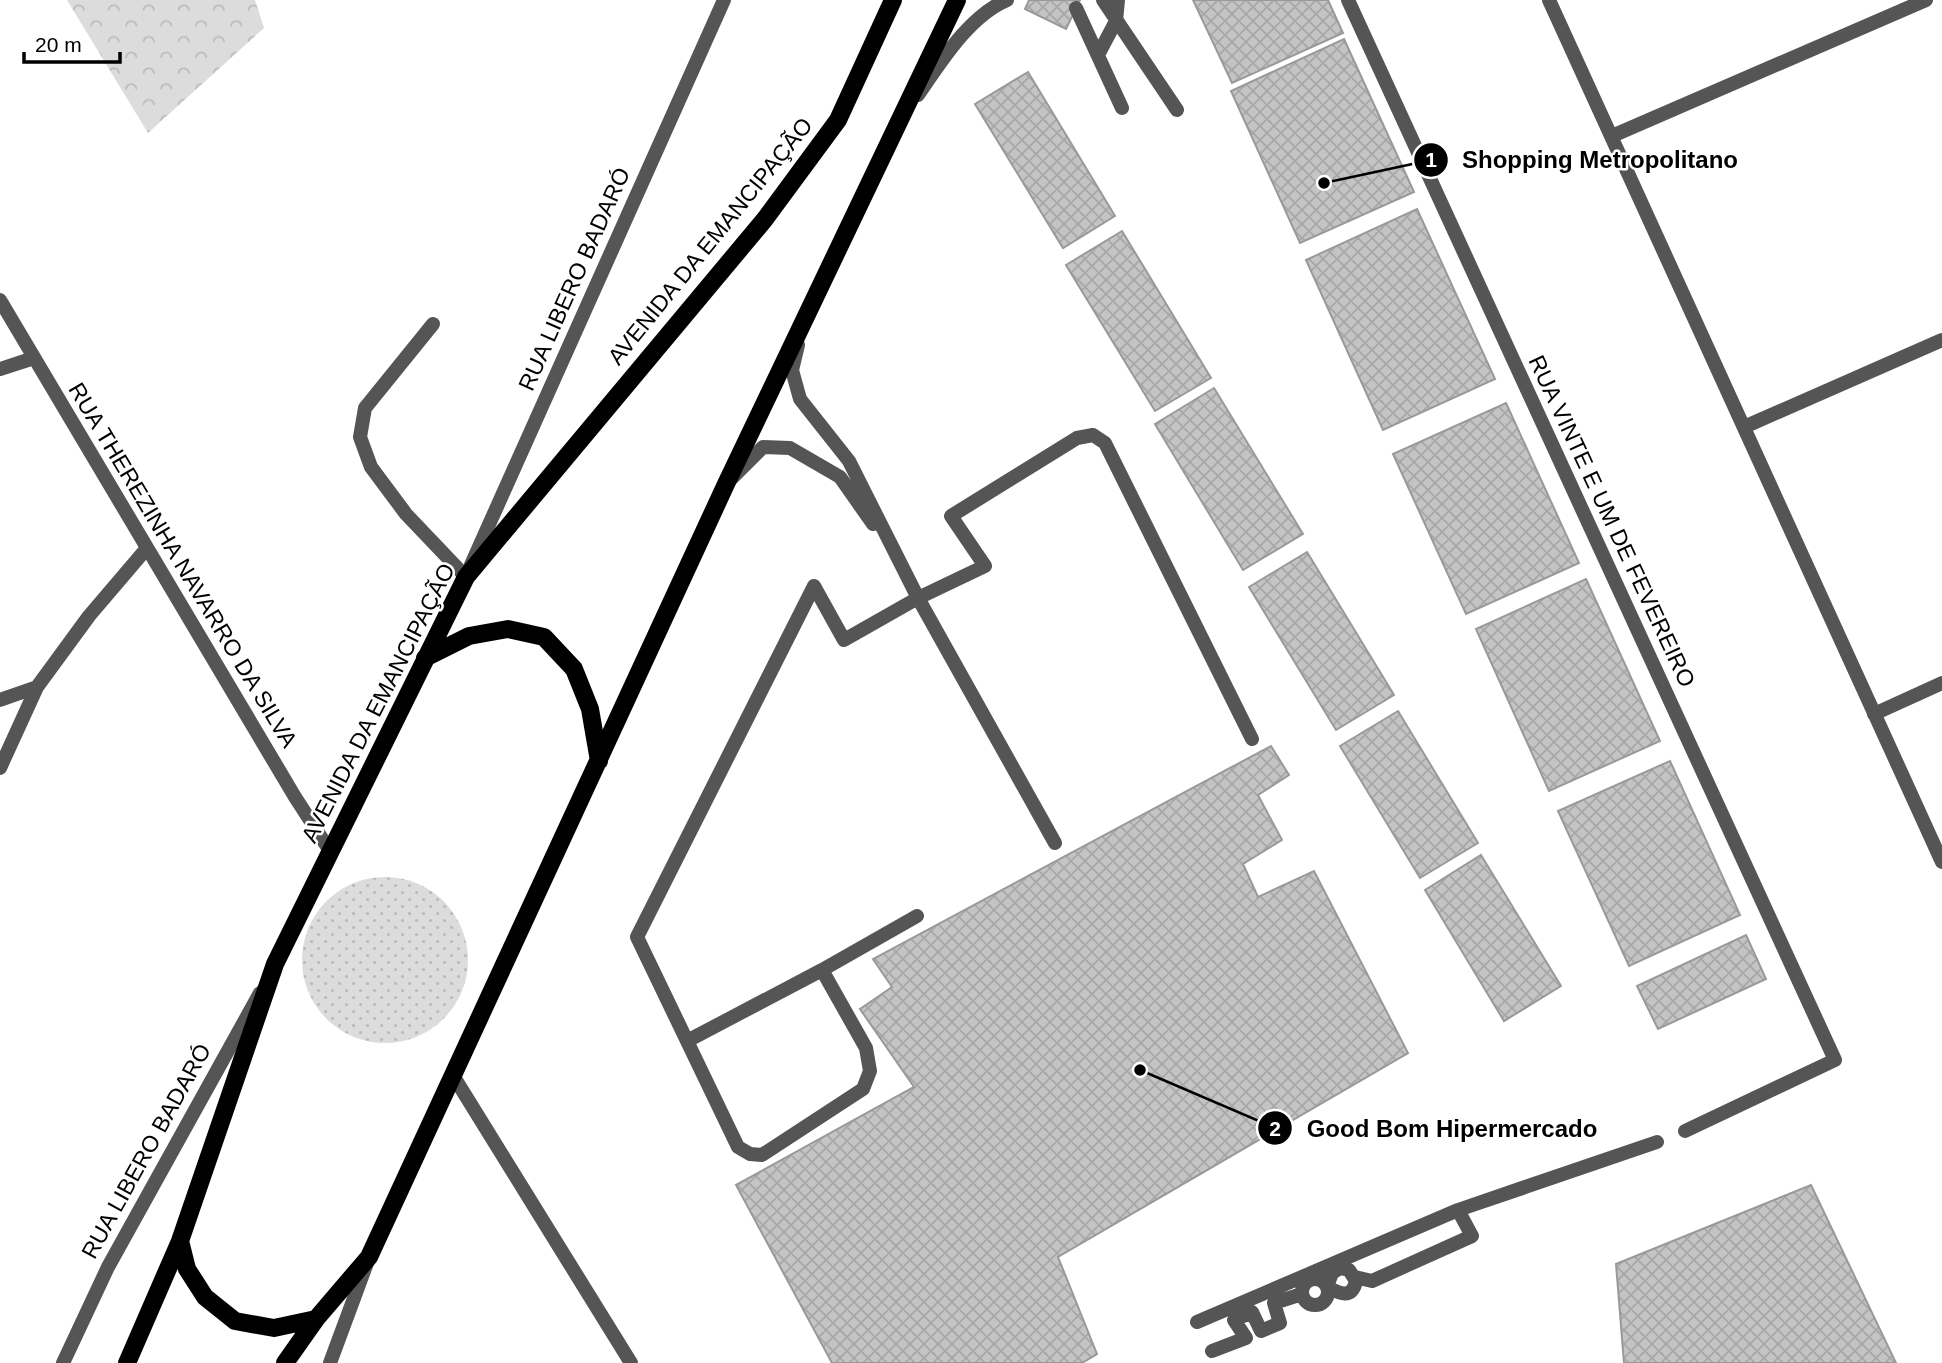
<svg xmlns="http://www.w3.org/2000/svg" width="1942" height="1363" font-family="Helvetica,sans-serif">
<style>
.grass{fill:url(#grass-dots)}
.forest{fill:url(#forest-crowns)}
.building{fill:url(#building-cross-hatch);stroke:#999;stroke-width:2}
.lines{fill:none;stroke-linecap:round;stroke-linejoin:round}
.service{stroke:#555;stroke-width:14}
.minor{stroke:#555;stroke-width:14}
.tertiary{stroke:#555;stroke-width:14}
.primary{stroke:#000;stroke-width:18}
.labels{text-anchor:middle;stroke-width:5;stroke-linejoin:round;paint-order:stroke}
.street-label{font-size:23px;fill:#000;stroke:#fff}
.leader{fill:none;stroke:#000;stroke-width:2.5}
.callout-dot{fill:#000;stroke:#fff;stroke-width:2.5}
.mark-label{font-size:21px;text-anchor:middle;font-weight:bold;fill:#fff}
.callout-label{font-size:24px;text-anchor:middle;font-weight:bold;fill:#000;stroke:#fff;stroke-width:5;stroke-linejoin:round;paint-order:stroke}
</style>
<defs>
<pattern id="grass-dots" width="8" height="8" patternUnits="userSpaceOnUse" patternTransform="scale(1.75)"><rect width="8" height="8" fill="#dcdcdc"/><path d="M2 2h.1M6 6h.1" fill="none" stroke="#bbb" stroke-width="1.8" stroke-linecap="round"/></pattern>
<pattern id="forest-crowns" width="20" height="18" patternUnits="userSpaceOnUse" patternTransform="scale(1.75)"><rect width="20" height="18" fill="#dcdcdc"/><path d="M2 6a3 3 0 1 1 6 0M12 15a3 3 0 1 1 6 0" fill="none" stroke="#bbb"/></pattern>
<pattern id="building-cross-hatch" width="8" height="8" patternUnits="userSpaceOnUse" patternTransform="scale(1.75)"><rect width="8" height="8" fill="#c4c4c4"/><path d="M0 0l8 8M0 8l8-8" fill="none" stroke="#a7a7a7"/></pattern>
</defs>
<rect width="100%" height="100%" fill="#fff"/>
<path class="grass" d="M302 960a83 83 0 1 1 166 0a83 83 0 1 1-166 0Z"/>
<path class="forest" d="M67 0H255L264 28 148 133Z"/>
<path class="building" d="M1029 0H1080L1066 29 1025 9Z
M1193 0H1328L1343 33 1232 83Z
M1344 39 1414 192 1300 243 1231 91Z
M1028 72 1115 216 1063 248 975 104Z
M1417 209 1495 379 1383 430 1306 260Z
M1122 231 1211 378 1155 411 1066 265Z
M1214 388 1303 534 1243 570 1155 424Z
M1506 403 1579 563 1466 614 1393 454Z
M1307 552 1394 695 1336 730 1249 587Z
M1586 579 1660 741 1549 791 1476 629Z
M1398 711 1478 843 1420 878 1340 746Z
M1271 746 1289 775 1258 795 1282 840 1243 864 1258 897 1314 871 1408 1053 1058 1257 1097 1354 1082 1363H832L736 1185 914 1087 860 1009 892 987 873 959Z
M1670 761 1740 915 1629 966 1558 811Z
M1481 855 1561 986 1504 1021 1425 890Z
M1746 935 1766 979 1658 1029 1637 986Z
M1811 1185 1896 1363H1624L1616 1264Z"/>
<g class="lines">
<path class="service" d="M1103 0 1177 110
M1348 0 1835 1060 1685 1131
M1076 8 1122 108
M1098 55 1116 21 1118 0
M918 95C941 62 969 16 1007 0
M433 324 365 408 360 437 371 467 406 514 466 577
M798 345 792 370 800 399 849 461 918 598 1055 843
M732 478 763 447 790 448 840 477 873 524
M822 970 866 1048 870 1071 863 1089 762 1155 750 1154 738 1147 637 937 814 586 844 640 918 598 985 566 951 516 1077 438 1093 435 1105 443 1252 739
M687 1041 822 970 917 916
M1458 1210 1657 1142
M1340 1268 1349 1270 1356 1281C1352 1300 1339 1293 1327 1287L1332 1273Z
M1302 1292a13 13 0 1 1 26 0a13 13 0 1 1-26 0Z
M1197 1322 1458 1210 1472 1236 1372 1281 1355 1277
M1212 1351 1246 1338 1234 1320 1252 1312 1261 1331 1280 1323 1274 1303 1302 1294"/>
<path class="minor" d="M1549 0 1942 862
M1612 136 1926 0
M0 300 295 797 330 851
M0 369 34 358
M1744 427 1942 340
M470 567 724 0
M0 700 37 687
M1874 714 1942 683
M0 768 37 687 89 616 147 548
M454 1077 631 1363
M63 1363 108 1267 260 993"/>
<path class="tertiary" d="M330 1363 367 1263"/>
<path class="primary" d="M425 658 469 636 508 629 544 637 574 669 590 709 599 761
M180 1241 187 1269 205 1297 235 1321 274 1328 316 1319
M127 1363 180 1241 275 964 466 577 765 219 838 120 893 0
M285 1363 316 1319 369 1257 726 484 957 0"/>
</g>
<g class="labels">
<g class="street-label">
<text transform="translate(710 241) rotate(-51)" y="8">AVENIDA DA EMANCIPAÇÃO</text>
<text transform="translate(574 279) rotate(-66)" y="8">RUA LIBERO BADARÓ</text>
<text transform="translate(1612 521) rotate(65)" y="8">RUA VINTE E UM DE FEVEREIRO</text>
<text transform="translate(183 565) rotate(59)" y="8">RUA THEREZINHA NAVARRO DA SILVA</text>
<text transform="translate(378 703) rotate(-63)" y="8">AVENIDA DA EMANCIPAÇÃO</text>
<text transform="translate(146 1151) rotate(-61)" y="8">RUA LIBERO BADARÓ</text>
</g>
</g>
<path class="leader" d="M1324 183L1431 160M1140 1070L1275 1128"/>
<g class="callout-dot">
<circle cx="1324" cy="183" r="7"/>
<circle cx="1140" cy="1070" r="7"/>
<circle cx="1431" cy="160" r="18"/>
<circle cx="1275" cy="1128" r="18"/>
</g>
<g class="mark-label">
<text x="1431" y="167">1</text>
<text x="1275" y="1136">2</text>
</g>
<g class="callout-label">
<text x="1600" y="168">Shopping Metropolitano</text>
<text x="1452" y="1137">Good Bom Hipermercado</text>
</g>
<path d="M24 52v10h96v-10" fill="none" stroke="#000000" stroke-width="3.5"/>
<text x="35" y="52" font-size="21" fill="#000000" stroke="#ffffff" stroke-width="5" paint-order="stroke">20 m</text>
</svg>
